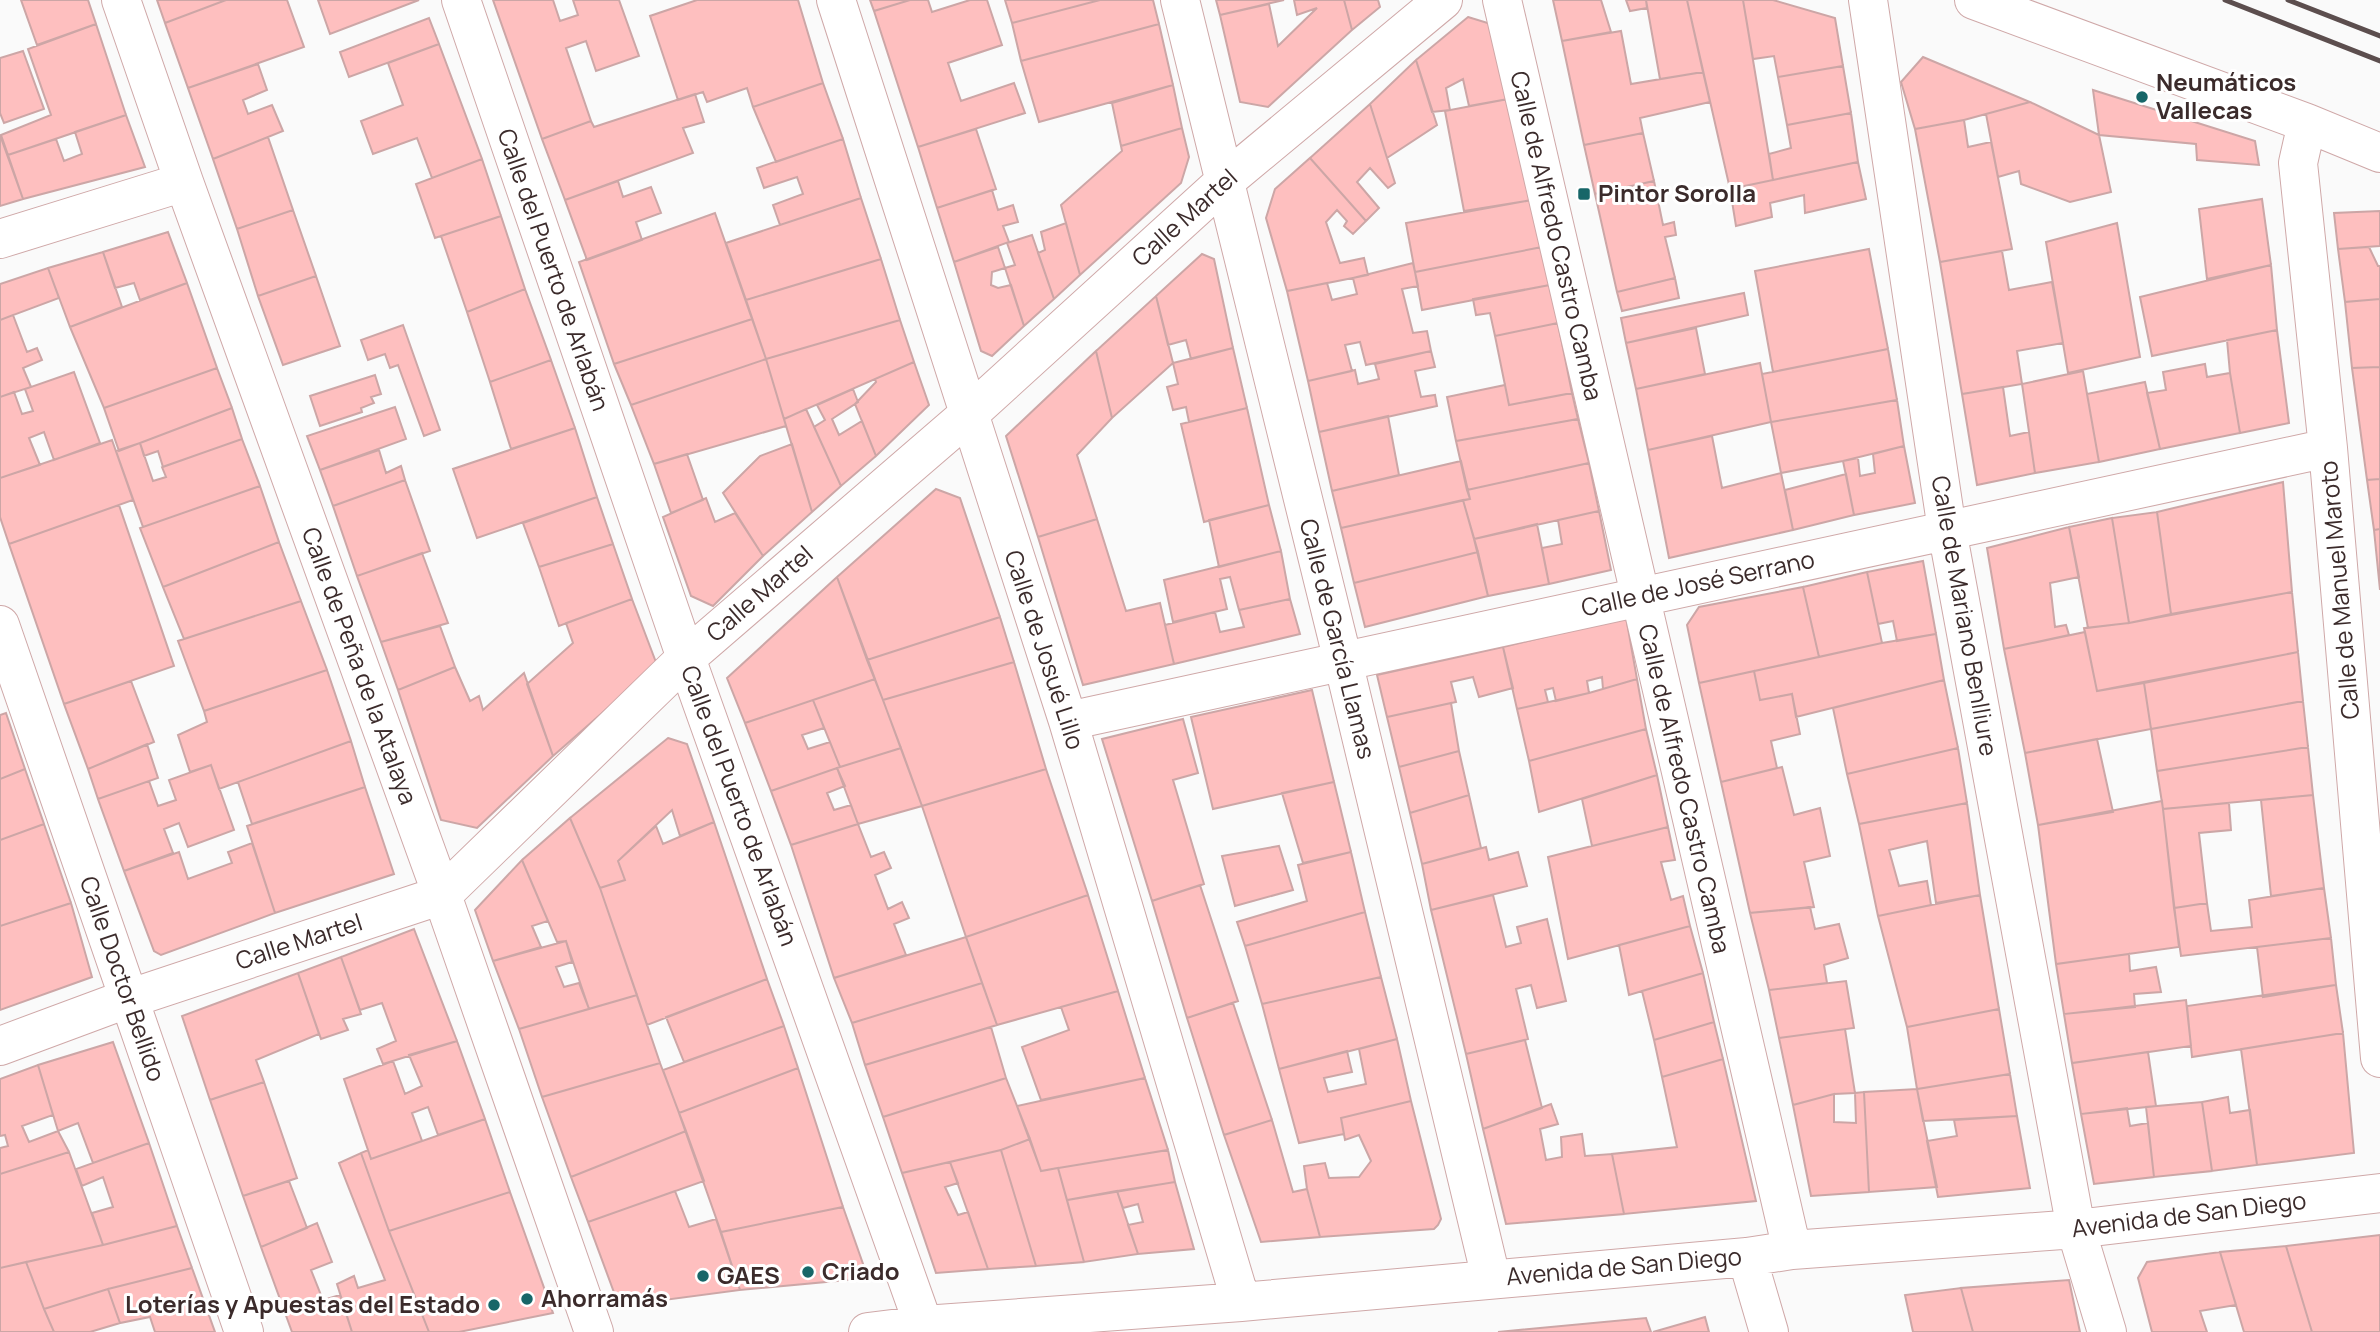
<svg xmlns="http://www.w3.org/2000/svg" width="2380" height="1332" font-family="Manrope,sans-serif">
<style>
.building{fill:#febfbf;stroke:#cca6a6;stroke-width:2}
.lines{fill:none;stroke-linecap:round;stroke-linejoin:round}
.minor-casing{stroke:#cfa8a8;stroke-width:40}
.minor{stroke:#fff;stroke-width:38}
.rail{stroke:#5c4e4e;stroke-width:5}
.poi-dot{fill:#176668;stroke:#fff;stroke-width:2.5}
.labels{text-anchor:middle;stroke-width:6;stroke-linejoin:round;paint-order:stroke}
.poi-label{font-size:24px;font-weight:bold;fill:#3b2b2b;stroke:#fff;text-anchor:start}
.street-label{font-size:24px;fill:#3b2b2b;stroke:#fff}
</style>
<rect width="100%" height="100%" fill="#fafafa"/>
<path class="building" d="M21 0H88L96 24 37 45Z
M157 0H226L165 23Z
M226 0H287L304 47 188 88 165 23Z
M318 0H419L330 34Z
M493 0H553L560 21 578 15 573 0H619L639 56 596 71 586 41 566 48 591 121 542 139Z
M697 0H798L823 83 753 107 747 88 707 102 703 92 678 100 650 16Z
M870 0H910L874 11Z
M910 0H928L932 12 970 0H987L1002 45 948 63 961 101 1014 83 1025 113 918 147 874 11Z
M1005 0H1100L1012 23Z
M1100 0H1153L1159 24 1021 61 1012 23Z
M1216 0H1284L1220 15Z
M1294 0H1344L1352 30 1268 107 1240 102 1220 15 1269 4 1278 46 1317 8 1297 15Z
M1344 0H1378L1380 7 1352 30Z
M1553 0H1601L1611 32 1562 41Z
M1626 0H1646L1647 8 1630 11Z
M1646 0H1687L1703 72 1660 79Z
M1687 0H1743L1773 180 1730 189Z
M1743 0H1773L1835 18 1843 66 1778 77 1774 56 1753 59Z
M1468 17 1491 24 1508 99 1469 106 1463 79 1446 88 1450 110 1432 112 1416 60Z
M429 18 439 44 349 77 340 52Z
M96 24 126 115 8 155 1 135 51 115 28 49Z
M1159 24 1173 85 1039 122 1021 61Z
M1621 31 1631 84 1703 72 1710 102 1640 118 1643 133 1584 145 1562 41Z
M439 44 482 159 432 178 417 138 373 154 361 121 403 105 388 63Z
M23 51 44 109 4 123 0 113V58Z
M1923 57 2030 102 1964 120 1915 129 1901 82Z
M1416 60 1437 125 1387 158 1370 104Z
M258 64 267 90 243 100 248 114 272 105 283 131 213 159 188 88Z
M1843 66 1851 113 1787 125 1778 77Z
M823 83 843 139 776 162 753 107Z
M1173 85 1182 128 1121 146 1112 103Z
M2093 90 2255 141 2259 165 2197 160 2196 144 2099 135Z
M695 94 704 122 683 128 693 153 565 200 542 139 591 121 594 127Z
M1508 99 1532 200 1464 211 1445 111Z
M2030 102 2099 135 2111 192 2070 202 2021 184 2019 171 1998 177 1986 114Z
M1370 104 1395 183 1388 188 1370 168 1357 182 1379 208 1366 221 1310 158Z
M1851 113 1858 162 1773 180 1769 154 1791 148 1787 125Z
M126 115 145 167 23 199 8 155 56 139 64 161 82 154 75 132Z
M1964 120 1968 147 1991 142 2012 249 1940 262 1915 129Z
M1182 128 1189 157 1181 183 1080 275 1061 205 1122 151 1121 146Z
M976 129 996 189 937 208 918 147Z
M1643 133 1654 181 1595 194 1584 145Z
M0 135 23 199 0 206Z
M268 137 293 210 237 229 213 159Z
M843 139 861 198 780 225 773 205 803 194 797 177 764 188 757 168Z
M1310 158 1366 221 1353 234 1344 226 1347 221 1337 210 1326 222 1340 263 1364 258 1368 275 1287 291 1266 218 1275 189Z
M482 159 501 216 435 238 416 184Z
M1858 162 1866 199 1805 213 1804 195 1770 203 1772 217 1736 226 1730 189Z
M618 181 623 197 651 187 661 213 636 222 642 240 587 260 565 200Z
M1654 181 1663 225 1674 222 1676 235 1665 237 1675 278 1617 292 1595 194Z
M992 190 998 210 1013 205 1018 222 1003 226 1009 242 954 262 937 208Z
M861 198 881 259 746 300 726 243Z
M2262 199 2271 265 2207 279 2199 209Z
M1532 200 1542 247 1415 272 1406 223Z
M293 210 316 276 258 296 237 229Z
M2380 211V246L2338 249 2334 213Z
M715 213 752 319 614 364 579 262Z
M501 216 525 289 467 312 441 236Z
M1066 223 1080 275 1054 299 1038 253 1045 250 1041 232Z
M2117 223 2140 357 2068 373 2046 242Z
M168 232 187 283 140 300 134 283 115 288 103 252Z
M1032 235 1054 299 1024 326 1005 268 1015 265 1007 243Z
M998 247 1005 268 992 272 991 285 998 288 1011 285 1024 326 992 356 981 351 954 262Z
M1542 247 1550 285 1422 310 1415 272Z
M2369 247 2378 266H2380V299L2345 302 2338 249Z
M1869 249 1888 349 1773 372 1755 271Z
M2002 251 2009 290 2052 282 2063 343 2017 351 2022 384 1962 394 1940 262Z
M103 252 122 307 70 327 48 268Z
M1202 254 1214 259 1233 348 1191 359 1186 340 1168 345 1156 296Z
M881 259 900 320 766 359 746 300Z
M1413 263 1418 286 1402 289 1413 333 1427 331 1431 351 1366 365 1360 342 1345 345 1352 371 1308 381 1287 291 1327 283 1332 300 1357 294 1353 278Z
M2271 265 2277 330 2152 356 2140 297Z
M48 268 59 298 0 320V284Z
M316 276 340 346 283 365 258 296Z
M1675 278 1679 298 1622 311 1617 292Z
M187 283 217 368 104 408 70 327Z
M1550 285 1558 323 1495 336 1490 313 1476 315 1473 299Z
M525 289 551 360 490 382 467 312Z
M1744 293 1748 315 1626 343 1621 318Z
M1156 296 1173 363 1112 418 1096 351Z
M2380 299V367L2352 368 2345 302Z
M13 315 27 352 37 348 42 360 23 368 31 387 0 397V320Z
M752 319 766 359 631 405 614 364Z
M900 320 914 362 784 419 766 359Z
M1558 323 1572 393 1509 405 1495 336Z
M403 325 440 430 424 436 398 365 390 368 385 354 368 360 361 340Z
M1696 328 1705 374 1636 389 1626 343Z
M2277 330 2289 423 2240 433 2230 373 2227 340Z
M1233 348 1247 408 1189 422 1186 407 1173 410 1167 387 1178 384 1173 363Z
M1888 349 1897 400 1771 422 1762 374Z
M1096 351 1112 418 1077 455 1097 519 1038 537 1006 436Z
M1431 351 1435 367 1415 371 1421 397 1435 395 1437 406 1319 432 1308 381 1355 370 1358 384 1379 379 1375 364Z
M766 359 786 426 654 464 631 405Z
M551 360 575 428 511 449 490 382Z
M914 362 929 405 876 456 855 404 876 382 875 379Z
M1760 363 1771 422 1648 450 1636 389Z
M2205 364 2207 377 2230 373 2240 433 2160 449 2147 393 2166 390 2163 372Z
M2380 367V479L2367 480 2352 368Z
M217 368 232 408 119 451 104 408Z
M2083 371 2099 462 2035 473 2022 384Z
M74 372 100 443 54 460 44 432 29 438 40 465 0 478V397L14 392 22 414 33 411 25 389Z
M375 375 381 394 371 397 374 403 361 408 362 412 320 426 310 396Z
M2145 382 2160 449 2099 462 2087 394Z
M1505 385 1509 405 1572 393 1578 419 1456 441 1447 397Z
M2003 387 2010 436 2029 432 2035 473 1977 485 1962 394Z
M853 389 858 402 832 419 839 435 862 421 876 456 841 486 814 427 825 420 817 405Z
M1897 400 1904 446 1843 461 1781 473 1771 422Z
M395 407 406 439 320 470 307 436Z
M232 408 242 439 163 467 158 451 144 456 140 443Z
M1247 408 1269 505 1204 522 1181 424Z
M806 409 841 486 812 512 784 419Z
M1388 416 1399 475 1332 491 1319 432Z
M1578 419 1589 463 1467 490 1456 441Z
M575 428 597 497 477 538 453 469Z
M1712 436 1722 488 1781 473 1793 530 1669 558 1648 450Z
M242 439 260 486 143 527 116 451 140 443 153 481 166 477 162 467Z
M112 440 133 500 9 544 0 517V478Z
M792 444 812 512 763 556 723 493 760 456Z
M1904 446 1915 503 1854 515 1843 461 1858 458 1860 476 1875 473 1873 454Z
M379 450 386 473 401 466 405 480 333 506 320 470Z
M687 454 703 500 671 513 654 464Z
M1461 461 1470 499 1341 528 1332 491Z
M1589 463 1599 511 1474 539 1463 500 1470 499 1467 490Z
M1846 474 1854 515 1793 530 1785 490Z
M2380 479V529L2374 530 2367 480Z
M405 480 430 551 357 576 333 506Z
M2283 482 2292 592 2171 614 2157 512Z
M260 486 279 542 163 587 140 528Z
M936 489 960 498 1000 617 867 660 837 577Z
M597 497 613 544 539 567 523 523Z
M706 498 715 522 735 513 763 556 713 606 691 596 663 517Z
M1463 500 1478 552 1354 583 1341 528Z
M119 505 174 666 64 704 9 544Z
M1269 505 1281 551 1219 567 1209 520Z
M1599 511 1611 570 1549 584 1542 548 1562 544 1558 520Z
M2157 512 2171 614 2129 623 2112 518Z
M2112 518 2129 623 2088 628 2069 527Z
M1097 519 1126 611 1160 603 1174 664 1083 685 1038 537Z
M1537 524 1549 584 1488 596 1474 539Z
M2069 527 2079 577 2050 583 2055 627 2066 625 2069 635 2004 649 1987 548Z
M2380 529V590L2374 530Z
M279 542 301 601 184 639 163 587Z
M613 544 632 599 559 626 539 567Z
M1281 551 1290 599 1239 610 1230 577 1220 579 1227 609 1173 622 1164 580Z
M1478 552 1488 596 1365 627 1354 583Z
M422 553 448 623 381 642 357 576Z
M1923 561 1936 634 1897 641 1893 621 1878 624 1867 572Z
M1867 572 1882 643 1819 657 1803 587Z
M837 577 875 679 745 723 727 678Z
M1803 587 1819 657 1699 683 1687 625 1699 607Z
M2292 592 2298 652 2097 691 2084 628 2129 623Z
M632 599 657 665 553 756 527 684 573 643 566 623Z
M1290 599 1300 634 1174 664 1165 625 1215 612 1220 632 1244 627 1239 610Z
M301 601 327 670 204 711 178 641Z
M1000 617 1014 662 883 700 867 660Z
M1626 617 1637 679 1603 689 1602 677 1587 681 1589 693 1556 701 1553 688 1545 690 1548 702 1517 709 1503 647Z
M440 626 455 667 398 690 381 642Z
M2085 632 2097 691 2144 683 2151 729 2025 753 2004 649Z
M1936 634 1944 680 1796 717 1792 694 1760 700 1754 671 1882 643Z
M1503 647 1513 688 1479 697 1473 677 1451 682 1456 702 1387 717 1377 675Z
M2298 652 2303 701 2151 729 2144 683Z
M1014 662 1046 769 922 806 883 700Z
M455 667 470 701 479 696 483 710 524 673 553 756 477 828 441 820 398 690Z
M327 670 351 741 219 789 211 765 190 772 178 735 207 722 204 711Z
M1754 671 1760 700 1792 694 1800 734 1771 741 1777 768 1721 782 1699 683Z
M875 679 901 748 840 767 813 700Z
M1637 679 1646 729 1529 761 1517 709 1589 693Z
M1944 680 1958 748 1847 774 1833 708Z
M131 681 154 742 88 769 64 704Z
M1312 690 1334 782 1213 809 1191 717Z
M813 700 824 728 802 735 808 749 830 742 840 767 771 791 745 723Z
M2303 701 2308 747 2157 771 2151 729Z
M1451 703 1459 751 1399 767 1387 717Z
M6 713 25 769 0 779V715Z
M1183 719 1198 773 1173 780 1204 884 1152 901 1102 739Z
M1646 729 1657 775 1539 812 1529 761Z
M668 738 687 744 714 822 680 836 672 810 618 861 625 880 600 888 570 818Z
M2097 739 2113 812 2038 825 2025 753Z
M351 741 365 787 252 824 238 782Z
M147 744 158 778 98 799 88 769Z
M2308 747 2313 795 2163 809 2157 771Z
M901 748 922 806 858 824 837 768Z
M1958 748 1967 803 1859 824 1847 774Z
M1459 751 1469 795 1410 813 1399 767Z
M211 765 234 830 188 847 179 823 164 829 173 853 124 871 98 799 149 781 158 806 176 800 169 780Z
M1782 767 1794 815 1820 808 1830 856 1804 862 1814 907 1750 913 1721 782Z
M837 768 845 786 827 793 834 810 851 805 858 824 791 845 771 791Z
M25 769 44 824 0 840V779Z
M1046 769 1088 895 966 937 922 806Z
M1657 775 1668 827 1592 846 1582 799Z
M1334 782 1351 852 1303 863 1282 793Z
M365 787 394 874 275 913 247 826Z
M1469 795 1481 848 1422 864 1410 813Z
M2313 795 2324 888 2271 896 2261 800Z
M2162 801 2179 947 2056 964 2038 825Z
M1967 803 1980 895 1936 903 1927 841 1889 850 1899 886 1927 881 1931 905 1878 916 1859 824Z
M2229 803 2231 830 2199 833 2207 903 2174 908 2163 809Z
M570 818 600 888 637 995 589 1009 566 941 557 942 522 860Z
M714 822 767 979 647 1025 600 888 625 880 618 861 656 826 663 844Z
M44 824 71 903 0 926V840Z
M858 824 871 857 884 852 891 868 875 875 888 909 902 902 909 918 894 924 906 955 834 978 791 845Z
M1668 827 1675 860 1661 862 1671 900 1683 896 1690 926 1568 959 1548 857Z
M252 843 275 913 161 955 154 951 124 871 179 852 188 879 232 863 228 852Z
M1279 846 1293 890 1235 906 1222 856Z
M1486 847 1489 860 1518 852 1527 886 1431 910 1422 864Z
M1351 852 1365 912 1245 946 1237 922 1307 901 1298 865Z
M522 860 548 921 532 926 541 947 493 961 475 910Z
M1200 885 1238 1001 1187 1018 1152 901Z
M2324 888 2331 938 2181 956 2174 908 2207 903 2211 931 2252 927 2249 900Z
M1088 895 1118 991 997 1025 966 937Z
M1493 895 1506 947 1521 943 1517 927 1547 919 1566 1001 1537 1008 1531 985 1516 989 1528 1039 1466 1054 1431 910Z
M1980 895 1999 1009 1907 1027 1878 916Z
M71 903 92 977 0 1010V926Z
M1810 907 1815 929 1839 924 1848 958 1824 965 1827 983 1769 990 1750 913Z
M1365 912 1381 977 1262 1004 1245 946Z
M1690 926 1703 973 1629 995 1619 945Z
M414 929 457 1041 383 1064 377 1049 396 1041 382 1003 360 1010 341 957Z
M966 937 982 983 852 1023 834 978Z
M2331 938 2336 985 2263 997 2257 947Z
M566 941 572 962 556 967 564 987 579 983 589 1009 519 1029 493 961Z
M2129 954 2130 971 2156 967 2161 992 2134 994 2135 1007 2064 1014 2056 964Z
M341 957 361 1014 343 1019 348 1030 321 1039 298 973Z
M298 973 319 1034 256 1060 264 1082 210 1100 182 1016Z
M1703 973 1714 1022 1654 1040 1642 991Z
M1381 977 1397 1039 1279 1069 1262 1004Z
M767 979 784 1026 684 1062 666 1017Z
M1846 981 1854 1028 1779 1038 1769 990Z
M982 983 997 1025 865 1065 852 1023Z
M2336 985 2343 1033 2192 1057 2187 1006Z
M1118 991 1145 1078 1041 1100 1022 1047 1069 1030 1061 1007Z
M637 995 660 1063 542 1097 519 1029Z
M2186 1000 2191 1046 2072 1063 2064 1014Z
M1233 1003 1272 1120 1224 1135 1187 1018Z
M1999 1009 2010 1074 1917 1089 1907 1027Z
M1714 1022 1723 1059 1662 1077 1654 1040Z
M784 1026 798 1068 679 1113 663 1070Z
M991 1027 1006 1078 883 1117 865 1065Z
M1845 1029 1855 1093 1834 1094 1793 1105 1779 1038Z
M2343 1033 2354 1153 2257 1165 2241 1049Z
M1397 1039 1411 1101 1341 1118 1344 1134 1299 1143 1279 1069 1347 1051 1352 1072 1324 1078 1328 1092 1366 1084 1359 1049Z
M1525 1040 1542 1108 1483 1129 1466 1054Z
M457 1041 485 1119 438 1135 428 1107 412 1113 422 1141 371 1159 344 1079 393 1061 405 1094 422 1086 409 1055Z
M113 1042 149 1143 93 1163 78 1123 58 1131 38 1065Z
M2148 1052 2156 1106 2081 1114 2072 1063Z
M1723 1059 1756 1201 1624 1214 1612 1154 1677 1147 1662 1077Z
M660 1063 686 1131 571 1177 542 1097Z
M38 1065 53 1115 22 1126 29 1142 58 1131 69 1152 0 1174V1148L8 1146 5 1135 0 1136V1079Z
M798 1068 843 1207 721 1232 679 1113Z
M2010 1074 2017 1116 1923 1121 1917 1089Z
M1006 1078 1030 1139 1001 1150 902 1173 883 1117Z
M1145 1078 1168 1150 1041 1171 1017 1106Z
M264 1082 297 1178 243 1196 210 1100Z
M1917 1089 1937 1187 1869 1192 1864 1092Z
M1864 1092 1869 1192 1811 1196 1793 1105 1834 1094V1122L1856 1123 1855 1093Z
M2228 1097 2230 1113 2250 1110 2257 1165 2212 1171 2202 1102Z
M1411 1101 1441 1219 1438 1225 1434 1229 1320 1237 1307 1189 1304 1166 1325 1163 1329 1178 1359 1177 1371 1161 1359 1135 1345 1140 1341 1118Z
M2202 1102 2212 1171 2154 1177 2146 1107Z
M1551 1104 1558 1124 1540 1129 1546 1160 1562 1157 1561 1137 1582 1134 1585 1156 1612 1154 1624 1214 1506 1224 1483 1129Z
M2127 1108 2130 1126 2148 1123 2154 1177 2094 1184 2081 1114Z
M2017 1116 2030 1188 1938 1197 1927 1141 1957 1136 1954 1120Z
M485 1119 510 1192 389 1231 361 1153 368 1150 371 1159Z
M1272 1120 1293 1192 1307 1189 1320 1237 1261 1242 1224 1135Z
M686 1131 704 1181 588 1222 571 1177Z
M1030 1139 1041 1171 1058 1168 1084 1262 1036 1266 1001 1150Z
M149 1143 177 1226 103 1245 92 1213 113 1207 103 1177 82 1186 76 1169Z
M1001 1150 1036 1266 988 1269 950 1162Z
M1168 1150 1175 1182 1067 1200 1058 1168Z
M69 1152 103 1245 0 1268V1174Z
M361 1153 389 1231 429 1332H352L337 1284 354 1276 358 1288 385 1280 339 1163Z
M950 1162 958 1183 945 1187 958 1215 968 1212 988 1269 936 1273 902 1173Z
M289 1181 307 1228 261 1247 243 1196Z
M1175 1182 1194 1249 1138 1254 1128 1225 1143 1222 1138 1204 1123 1208 1117 1191Z
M675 1191 689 1227 716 1219 740 1290 619 1306 588 1222Z
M1117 1191 1138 1254 1084 1262 1067 1200Z
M510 1192 553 1313 459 1332H429L389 1231Z
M843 1207 868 1278 740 1290 721 1232Z
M317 1223 332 1262 311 1270 323 1300 340 1295 352 1332H292L261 1247Z
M177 1226 192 1268 108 1289 44 1309 26 1262 103 1245Z
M2380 1235V1332H2312L2286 1246Z
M2286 1246 2312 1332H2244L2220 1252Z
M2220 1252 2236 1305 2200 1311 2207 1332H2152L2138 1278 2147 1262Z
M26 1262 44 1309 54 1332H0V1268Z
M192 1268 215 1332H155L150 1317 120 1323 108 1289Z
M2069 1280 2080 1332H1973L1961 1288Z
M1961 1288 1973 1332H1913L1905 1295Z
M108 1289 120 1323 90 1332H54L44 1309Z
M1705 1317 1709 1332H1653Z
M1646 1318 1651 1332H1498Z"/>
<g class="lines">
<defs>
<path id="minor" d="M121 0 184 182 442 895 594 1332
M461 0 686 658 926 1332
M836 0 1068 721 1241 1302
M1180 0 1343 661 1491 1278
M1502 0 1792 1250
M1868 0 1947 530 2076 1229 2107 1332
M1974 0 2307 123 2380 153
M2307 123 2298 163 2328 448 2380 1058
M0 239 184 182
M0 625 244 1332
M1068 721 2328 448
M0 1046 113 1004 442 895 686 658 968 415 1224 182 1443 0
M1747 1257 1769 1332
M868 1332 924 1325 1241 1302 1747 1257 1792 1250 2076 1229 2380 1193"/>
</defs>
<use href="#minor" class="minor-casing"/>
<use href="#minor" class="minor"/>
<path class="rail" d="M2225 0 2380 61
M2288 0 2380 36"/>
</g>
<g class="poi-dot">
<circle cx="2142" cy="97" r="7"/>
<rect x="1577" y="187" width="14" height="14" rx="3.5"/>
<circle cx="808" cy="1272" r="7"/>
<circle cx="703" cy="1276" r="7"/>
<circle cx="527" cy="1299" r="7"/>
<circle cx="494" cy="1305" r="7"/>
</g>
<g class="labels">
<g class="poi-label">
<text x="2156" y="91">Neumáticos<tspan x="2156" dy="28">Vallecas</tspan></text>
<text x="1598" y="202">Pintor Sorolla</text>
<text x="822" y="1280">Criado</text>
<text x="717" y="1284">GAES</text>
<text x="541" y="1307">Ahorramás</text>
<text x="480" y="1313" text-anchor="end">Loterías y Apuestas del Estado</text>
</g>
<g class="street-label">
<text transform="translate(1185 218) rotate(-42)" y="8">Calle Martel</text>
<text transform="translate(1556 236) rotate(77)" y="8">Calle de Alfredo Castro Camba</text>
<text transform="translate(553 270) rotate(71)" y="8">Calle del Puerto de Arlabán</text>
<text transform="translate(1698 584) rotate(-12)" y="8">Calle de José Serrano</text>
<text transform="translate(2340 590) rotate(-95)" y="8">Calle de Manuel Maroto</text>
<text transform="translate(760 594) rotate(-41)" y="8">Calle Martel</text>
<text transform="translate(1964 616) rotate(80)" y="8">Calle de Mariano Benlliure</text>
<text transform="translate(1337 639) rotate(76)" y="8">Calle de García Llamas</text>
<text transform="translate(1044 650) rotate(72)" y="8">Calle de Josué Lillo</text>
<text transform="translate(359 666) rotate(70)" y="8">Calle de Peña de la Atalaya</text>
<text transform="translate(1684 789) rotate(77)" y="8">Calle de Alfredo Castro Camba</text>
<text transform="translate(739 806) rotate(70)" y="8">Calle del Puerto de Arlabán</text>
<text transform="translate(299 942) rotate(-18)" y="8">Calle Martel</text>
<text transform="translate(122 979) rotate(71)" y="8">Calle Doctor Bellido</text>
<text transform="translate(2189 1215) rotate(-7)" y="8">Avenida de San Diego</text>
<text transform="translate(1624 1267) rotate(-5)" y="8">Avenida de San Diego</text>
</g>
</g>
</svg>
